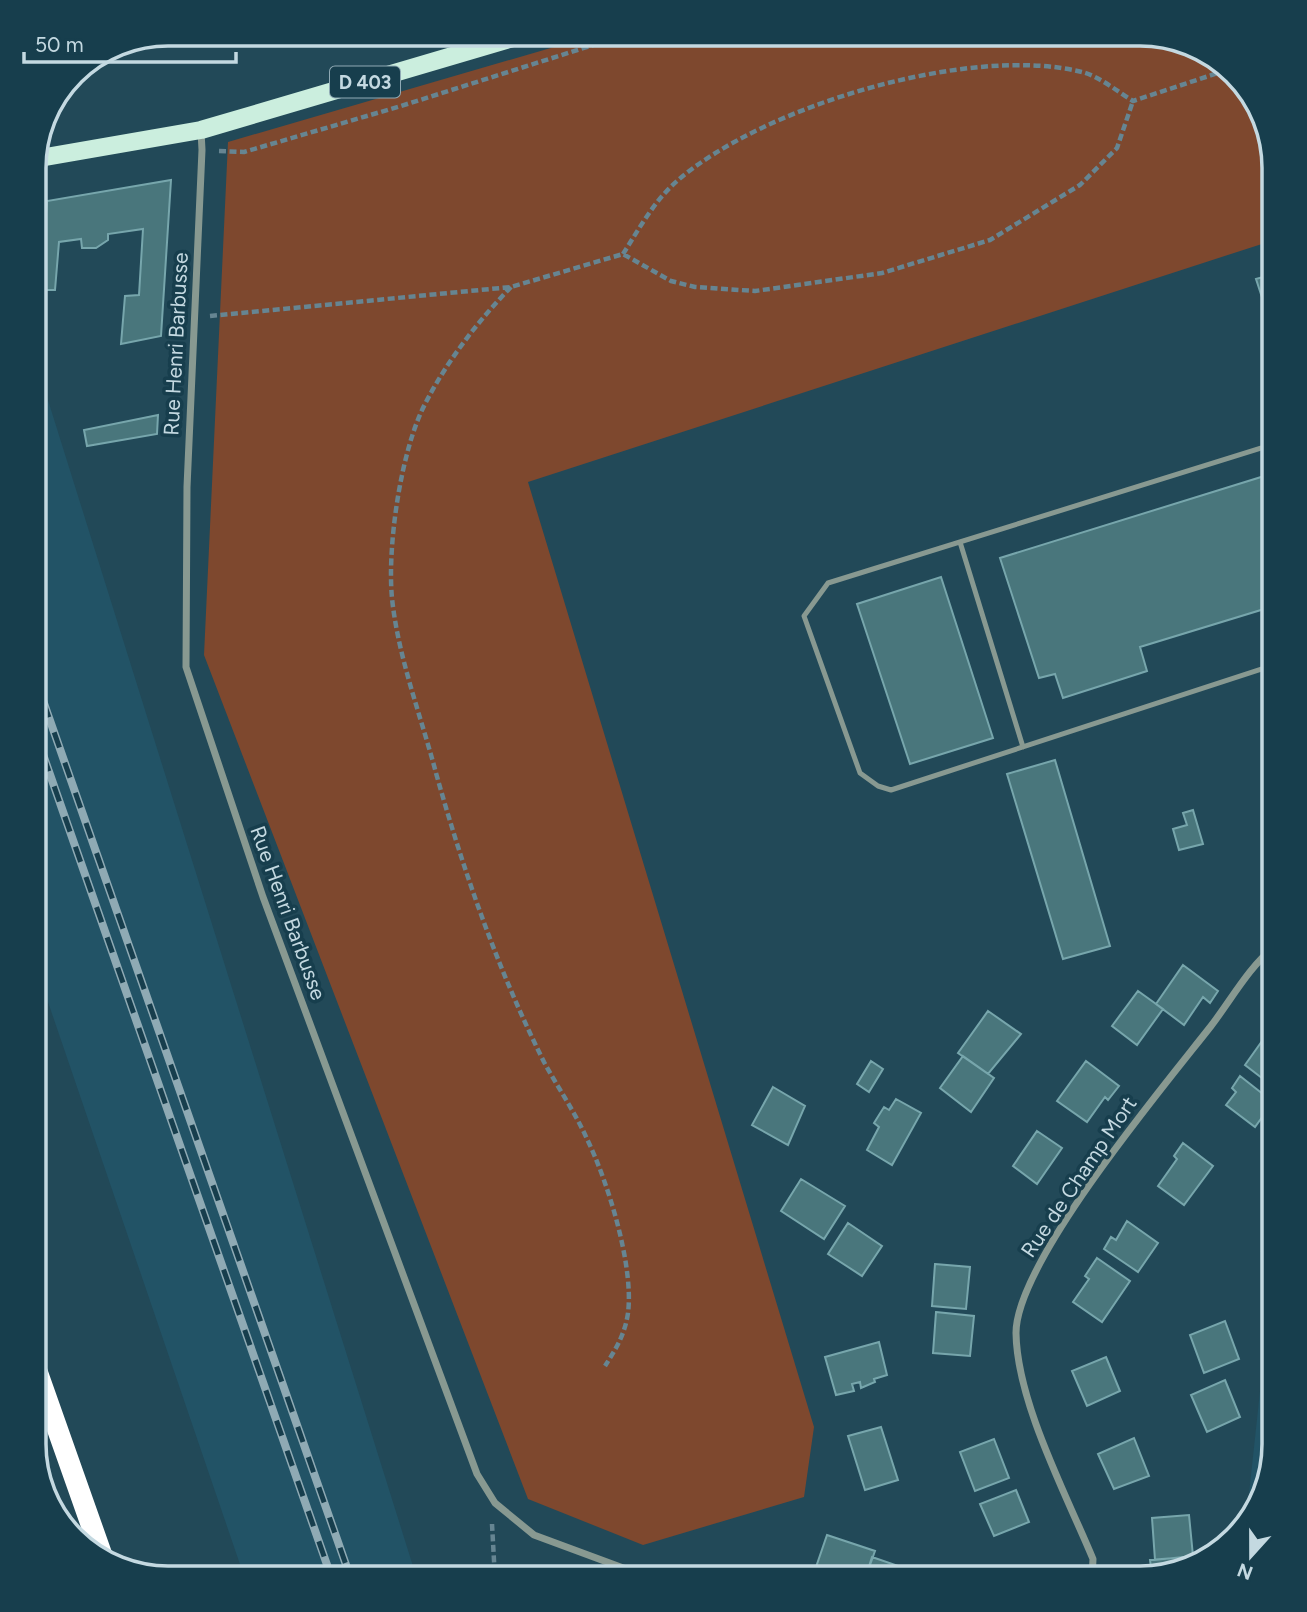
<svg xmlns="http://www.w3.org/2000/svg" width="1307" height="1612" font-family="Figtree,sans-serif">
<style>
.built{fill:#225366}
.green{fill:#7e482e}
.building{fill:#49767c;stroke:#77a6ac;stroke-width:2}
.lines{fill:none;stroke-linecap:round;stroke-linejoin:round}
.path{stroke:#668592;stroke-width:4.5;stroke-dasharray:7 3.5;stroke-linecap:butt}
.service{stroke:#889991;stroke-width:5}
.minor{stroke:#889991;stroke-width:7}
.primary{stroke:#cbeede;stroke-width:18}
.motorway{stroke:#fff;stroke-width:21}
.rail-casing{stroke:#8faab4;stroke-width:8}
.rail{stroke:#173e4d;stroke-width:5;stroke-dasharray:16;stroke-linecap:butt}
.labels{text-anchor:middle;stroke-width:7;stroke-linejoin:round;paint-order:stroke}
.shield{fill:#173e4d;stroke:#90aab5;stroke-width:2}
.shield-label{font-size:19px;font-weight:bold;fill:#c4d9e1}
.street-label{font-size:21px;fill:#c4d9e1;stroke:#173e4d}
.rim{fill:none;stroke:#c4d9e1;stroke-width:3.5}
</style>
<rect width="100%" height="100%" fill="#224958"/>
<path class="built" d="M34 355 42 381 417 1579H245L33 958Z
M1274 1297V1445L1256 1511 1246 1522 1270 1298Z"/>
<path class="green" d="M602 33 1148 34 1206 51 1251 92 1274 167V240L528 482 814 1427 804 1497 643 1545 528 1499 204 655 228 142Z"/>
<path class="building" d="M171 180 161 336 121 344 125 296 139 295 143 229 108 234V240L96 248H82L81 239 59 242 55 290H40L47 201Z
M1274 274V331H1273L1256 279Z
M158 415 157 434 87 446 84 430Z
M1274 473V606L1140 647 1147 671 1063 698 1055 674 1039 678 1000 558Z
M941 577 993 738 910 764 857 604Z
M1055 760 1110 946 1063 959 1007 774Z
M1193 810 1203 844 1179 850 1173 829 1187 825 1183 813Z
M1183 965 1218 991 1210 1003 1203 997 1184 1025 1156 1004Z
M1138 991 1163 1009 1137 1045 1112 1026Z
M988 1011 1021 1034 988 1074 958 1053Z
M1272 1027 1274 1082 1271 1085 1245 1065Z
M963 1056 994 1078 971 1112 940 1088Z
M871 1061 883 1069 869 1092 857 1084Z
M1086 1061 1119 1086 1108 1100 1105 1097 1087 1122 1057 1101Z
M1240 1076 1273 1102 1255 1127 1226 1105 1236 1092 1232 1088Z
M773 1087 805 1106 788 1145 752 1125Z
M896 1099 921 1113 892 1165 867 1150 879 1127 874 1123 884 1107 889 1110Z
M1037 1131 1062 1148 1037 1184 1013 1166Z
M1183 1143 1213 1166 1184 1205 1158 1186 1177 1159 1174 1156Z
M801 1179 845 1206 824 1239 781 1211Z
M1127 1221 1158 1243 1138 1272 1104 1249 1111 1237 1116 1240Z
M848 1223 882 1246 862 1276 828 1254Z
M1274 1229V1260L1262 1251Z
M1097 1258 1130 1281 1102 1322 1073 1302 1089 1279 1085 1276Z
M935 1264 970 1267 966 1309 932 1306Z
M936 1312 974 1316 970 1356 933 1353Z
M1225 1321 1239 1359 1204 1373 1190 1335Z
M879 1342 887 1375 874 1379 875 1382 861 1388 860 1382 852 1384 854 1391 836 1395 825 1357Z
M1106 1357 1120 1391 1087 1406 1072 1371Z
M1225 1380 1240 1417 1207 1432 1191 1395Z
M881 1427 898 1480 865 1490 848 1436Z
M1134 1438 1149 1476 1114 1489 1098 1454Z
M994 1439 1009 1478 975 1491 960 1452Z
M1016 1490 1029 1522 994 1536 980 1504Z
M1189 1515 1193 1556 1155 1560 1152 1518Z
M827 1535 875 1551 865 1579H839L815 1570Z
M872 1557 910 1570 907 1579H865Z
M1187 1557 1188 1564 1152 1575 1150 1560Z"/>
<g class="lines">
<path class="path" d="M219 151 244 152 401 106 631 33
M623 254C639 229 654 201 677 181 763 106 970 44 1082 72 1099 76 1118 92 1133 101L1227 70
M511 287C478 321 447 361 425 404 401 450 387 546 392 598 398 657 421 716 436 773 464 873 498 970 544 1062 558 1088 575 1112 587 1139 608 1182 634 1266 628 1313 625 1334 616 1349 605 1366
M210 316 511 287 623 254 671 281 695 287 755 291 882 273 990 240 1080 185 1117 148 1133 101
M492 1524 495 1579"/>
<path class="service" d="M1274 444 828 583 804 616 860 773 878 786 891 790 1274 665
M960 542 1023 747"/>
<path class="minor" d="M201 131 202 150 187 487 186 667 263 897 477 1474 495 1503 534 1535 653 1579
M1092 1579 1093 1559C1066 1494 1017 1402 1016 1333 1016 1262 1164 1086 1211 1026 1231 1000 1249 967 1274 947"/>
<path class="primary" d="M34 159 201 130 530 33"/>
<path class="motorway" d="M33 1360 104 1561"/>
<defs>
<path id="rail" d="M33 672 351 1579
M33 726 332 1579"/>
</defs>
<use href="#rail" class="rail-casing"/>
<use href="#rail" class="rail"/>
</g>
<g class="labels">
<rect class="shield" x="330" y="66.5" width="70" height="31" rx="5"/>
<g class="shield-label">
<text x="365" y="89">D 403</text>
</g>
<g class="street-label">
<text transform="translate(176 344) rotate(-87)" y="7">Rue Henri Barbusse</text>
<text transform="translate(288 913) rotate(70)" y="7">Rue Henri Barbusse</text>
<text transform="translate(1079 1177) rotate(-56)" y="7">Rue de Champ Mort</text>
</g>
</g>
<path d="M0 0H1307V1612H0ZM168 46H1140A122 122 0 0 1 1262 168V1444A122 122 0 0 1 1140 1566H168A122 122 0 0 1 46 1444V168A122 122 0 0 1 168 46Z" fill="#173e4d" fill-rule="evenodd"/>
<path class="rim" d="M168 46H1140A122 122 0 0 1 1262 168V1444A122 122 0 0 1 1140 1566H168A122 122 0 0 1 46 1444V168A122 122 0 0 1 168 46Z"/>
<g transform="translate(1251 1556) rotate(201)" stroke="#173e4d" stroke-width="5" paint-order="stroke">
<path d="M0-5L12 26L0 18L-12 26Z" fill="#c4d9e1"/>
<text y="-10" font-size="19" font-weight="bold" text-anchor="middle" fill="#c4d9e1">N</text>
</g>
<path d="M24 52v10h212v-10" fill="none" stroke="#c4d9e1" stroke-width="3.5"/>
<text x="35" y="52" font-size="21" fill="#c4d9e1" stroke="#173e4d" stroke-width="5" paint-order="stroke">50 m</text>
</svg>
